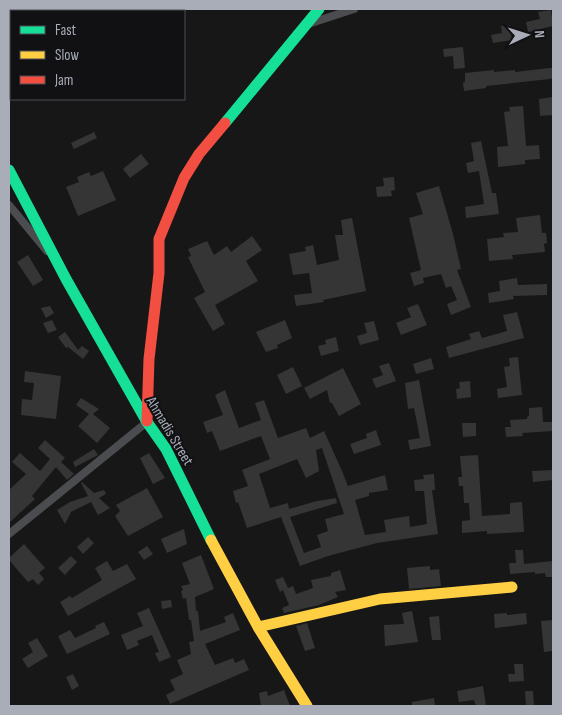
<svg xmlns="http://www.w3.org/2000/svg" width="562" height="715" font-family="'Sofia Sans Condensed',sans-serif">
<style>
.building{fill:#353536;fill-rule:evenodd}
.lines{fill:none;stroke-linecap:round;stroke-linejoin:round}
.street{stroke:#4b4c50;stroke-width:8}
.fast{stroke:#16e098;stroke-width:11}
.slow{stroke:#ffcf43;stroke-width:11}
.jam{stroke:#f24e42;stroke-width:11}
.labels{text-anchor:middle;stroke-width:4;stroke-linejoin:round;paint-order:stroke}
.street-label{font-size:15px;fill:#a8adb8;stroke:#111113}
</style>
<rect width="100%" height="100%" fill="#171717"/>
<path class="building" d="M551 10 553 26 528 32 526 22 540 19 538 12Z
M510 25 512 40 493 43 491 35 502 33 501 26Z
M463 47 465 68 454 69 453 56 444 57 443 49Z
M549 68H553V78L550 79 486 86V88L464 91 463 83 465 82V73L494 70V72L515 70V72Z
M553 97V115L540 116 539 99Z
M523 106 526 146 539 145 540 159 525 160V164L498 167 497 147 508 146 504 112 510 111 509 107Z
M94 132 97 138 74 149 71 143Z
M481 141 492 193H496L499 214 466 218 465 207 484 204 479 171 468 173 466 163 474 161 471 143Z
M141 154 149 164 130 178 123 169Z
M103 171 116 200 78 216 66 187 79 182 77 177 89 172 91 176Z
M394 177 395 190 391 191 392 196 377 197 376 187 384 186 383 178Z
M439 186 453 234 461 269 457 270 471 307 451 315 447 304 457 300 451 286 446 288 441 274 423 278 424 283 414 286 410 273 421 270 409 218 423 214 416 193Z
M540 215 542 233H546L547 243 544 244 545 252 512 255 513 259 489 261 487 239 504 237 503 233 518 232 516 218Z
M352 218 366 291 323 300 324 302 296 306 294 295 312 293 309 273 293 275 289 254 306 251 305 247 313 245 317 265 339 260 335 235H343L341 220Z
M252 236 262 250 246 261 258 281 215 305 225 324 213 331 194 298 205 292 188 257 191 256 188 249 207 241 214 255 227 246 231 252Z
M28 255 43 280 33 286 17 262Z
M517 278 518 285 547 284V295L513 296 514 299 489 303 488 293 500 291 499 281Z
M418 304 427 325 401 335 396 323 411 317 407 308Z
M50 306 54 313 46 318 41 308Z
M517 312 524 338 449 358 446 347 471 339 469 334 479 331 482 338 507 331 503 315Z
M52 320 57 330 48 333 43 323Z
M285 320 292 338 277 345 278 348 266 352 256 332Z
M374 321 379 340 360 345 357 336 367 333 364 323Z
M65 332 78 350 82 346 89 351 83 359 68 347 66 348 58 337Z
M336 337 339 351 321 356 318 346 326 344 325 340Z
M518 357 522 395 498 398 497 389 507 387 504 367 510 366 509 358Z
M431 358 434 369 416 374 413 364Z
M389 363 396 381 376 388 372 379 383 375 379 366Z
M293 367 302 386 286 394 277 375Z
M343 368 361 404 339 416 332 403H330L327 390 310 399 304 388Z
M25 371 61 376 56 419 21 415 22 399 32 400 34 383 24 382Z
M419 380 431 446 410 450 408 440 420 438 414 408 408 409 405 383Z
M470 381 471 397 457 399 456 389 460 388 459 382Z
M225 390 239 428 261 420 255 403 264 400 278 438 306 428 310 438 324 431 342 471 348 486 385 475 388 490 369 493V496L355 500 365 535 386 532 384 520 409 516 410 527 427 524 424 491H415L414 480 424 479 423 475 434 474 435 490H432L438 534 377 543 328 556 300 566 281 517 247 528 238 502 236 503 233 491 248 486 242 470 270 459 261 436 220 451 212 431 207 433 203 422 223 415 215 395ZM322 448 344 514 325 519 328 531 317 535 321 547 304 553 290 517 337 503 336 498 317 501 289 509 288 503 270 508 259 474 297 459 306 478 319 471 316 450Z
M81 398 99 409 93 414 110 428 97 443 78 426 89 414 76 405Z
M542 407 543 422H553V431L522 433 523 436 506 437 505 427H511L510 420 527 419V417L529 416V408Z
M462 423H476V436L463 437Z
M376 430 381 445 354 454 350 444 367 438 366 434Z
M45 440 65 458 61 462 74 474 67 480 56 467 32 496 35 499 9 523V490L26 474 12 462 20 453 40 471 50 459 38 448Z
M94 449 98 455 75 467 73 462Z
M149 453 165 478 153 484 140 458Z
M478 455 482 516 510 514V503L522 502 524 532 487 534V531L462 533V521L470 520 469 503H464L463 486H459L458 477H462L460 456Z
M553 470V480L533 482 532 471Z
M82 482 94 493 104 490 106 494 99 498 110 508 98 515 91 502 71 512 65 524 57 510 70 502 88 496 81 483Z
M147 488 163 517 128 536 115 516 120 511 116 505Z
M184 529 187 544 167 553 161 539Z
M88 537 94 543 83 554 77 547Z
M24 544 45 568 39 573 44 579 38 585 33 579 28 582 9 560V558Z
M147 546 153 554 144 560 138 552Z
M515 550H523L524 564 553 561V577H546L545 573 535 574V572L510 574 509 563H516Z
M201 555 214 589 195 597 196 611H198L200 631 226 622 224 617 233 613 240 630 205 644 215 665 233 658 235 663 244 659 249 670 170 704 166 695 175 690 170 680 183 674 177 660 191 654 189 642 194 641 191 620H189L186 598 183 599 181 591 183 590 181 586 190 584 182 563Z
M71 556 77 562 65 575 58 568Z
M107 561 113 571 127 564 136 579 68 616 60 602 70 596 72 598 102 580 95 568Z
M430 566V570L439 569 441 586 409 589 407 568Z
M340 570 346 590 335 592 338 597 319 605 284 613 282 608 289 605 283 590 280 592 275 580 283 577 288 588 293 586 296 594 313 588 311 580 331 576V573Z
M171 600 172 607 162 609 161 601Z
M149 608 171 657 159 662 155 653 159 652 152 635 137 641 139 645 127 650 121 635 143 626 137 613Z
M412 611 418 642 385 646 384 625 404 624 402 613Z
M507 613V615L526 613 527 624 495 628 494 614Z
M439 616 441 640H432L429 617Z
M553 620V651L544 652 541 621Z
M104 622 110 634 67 654 58 636 70 630 75 638 96 628 95 626Z
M307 623 315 648 305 651 296 626Z
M37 638 48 656 28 668 22 659 33 652 28 643Z
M514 664H523L524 681 509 682 508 674H515Z
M73 674 79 686 72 690 66 677Z
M483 686 486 706H476L474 700 459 702 457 691Z
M284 690 290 706H261L259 693 267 691 268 696Z
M525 691H533L534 706H526Z
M434 698 435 706H412V702Z"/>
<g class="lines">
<path class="street" d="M308 24 354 9
M9 205 47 251
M9 534 147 422"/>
<path class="fast" d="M225 123 319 9
M9 170 66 279 147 422 166 449 211 540"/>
<path class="slow" d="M211 540 258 627 307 706
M258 627 380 599 512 587"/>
<path class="jam" d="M147 421 149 359 159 273V239L184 178 199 154 225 123"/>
</g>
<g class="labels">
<g class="street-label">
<text transform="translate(170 431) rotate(59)" y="5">Ahmadis Street</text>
</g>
</g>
<rect width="562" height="715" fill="none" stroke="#a8adb8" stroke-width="20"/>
<rect x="10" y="10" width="175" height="90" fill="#111113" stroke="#4d4f55"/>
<rect x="20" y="26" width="25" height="8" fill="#16e098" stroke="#4d4f55"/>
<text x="55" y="35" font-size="15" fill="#a8adb8">Fast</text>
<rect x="20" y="51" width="25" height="8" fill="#ffcf43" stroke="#4d4f55"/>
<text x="55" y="60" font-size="15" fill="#a8adb8">Slow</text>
<rect x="20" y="76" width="25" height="8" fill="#f24e42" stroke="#4d4f55"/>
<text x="55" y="85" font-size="15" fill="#a8adb8">Jam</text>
<g transform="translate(527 35) rotate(86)" stroke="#111113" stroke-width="4" paint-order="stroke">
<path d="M0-4L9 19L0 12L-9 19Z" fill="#a8adb8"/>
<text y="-8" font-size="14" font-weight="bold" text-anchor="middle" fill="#a8adb8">N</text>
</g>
</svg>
